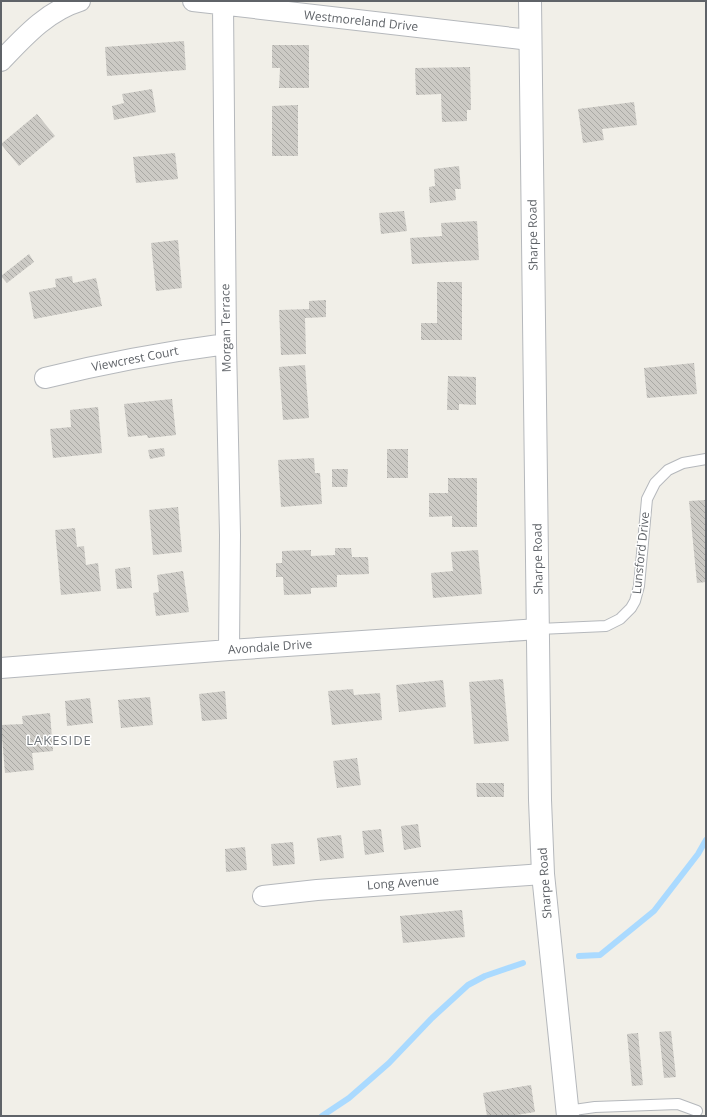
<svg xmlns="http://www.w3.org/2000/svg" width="707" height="1117" font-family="'Open Sans',sans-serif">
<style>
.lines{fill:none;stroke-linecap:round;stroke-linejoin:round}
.stream{stroke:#aadaff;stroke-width:6}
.building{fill:url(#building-back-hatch)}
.service-casing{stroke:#b5b8bc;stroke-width:12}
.minor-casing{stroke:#b5b8bc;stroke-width:22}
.tertiary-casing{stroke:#b5b8bc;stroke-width:24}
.service{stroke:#fff;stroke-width:10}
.minor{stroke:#fff;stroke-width:20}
.tertiary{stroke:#fff;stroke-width:22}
.labels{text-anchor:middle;stroke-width:3;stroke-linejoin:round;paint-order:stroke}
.street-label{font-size:12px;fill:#5f6368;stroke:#fff}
.neighbourhood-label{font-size:13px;letter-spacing:1px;fill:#70757a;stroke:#fff}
</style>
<defs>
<pattern id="building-back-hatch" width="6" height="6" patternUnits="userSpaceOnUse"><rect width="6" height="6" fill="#cccac5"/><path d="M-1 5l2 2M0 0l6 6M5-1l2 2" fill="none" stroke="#a9a8a4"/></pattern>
</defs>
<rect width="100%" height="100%" fill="#f1efe8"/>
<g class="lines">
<path class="stream" d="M579 956 600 955 654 911 698 854 706 840
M322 1116 349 1098 389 1063 432 1018 468 985 485 976 523 963"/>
</g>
<path class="building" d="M184 41 186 70 107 76 105 47Z
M272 45H309V88H279L280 68H272Z
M470 67 471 110H467V121L442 122 441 94 416 95 415 68Z
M152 89 156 112 114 120 112 106 124 103 122 94Z
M634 102 637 125 602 129 604 140 583 143 578 109Z
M298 105V156H272V106Z
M37 114 55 136 19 166 1 144Z
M175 153 178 179 136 183 133 157Z
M459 166 461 189H455L456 200 430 203 429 187 435 186 434 169Z
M404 211 407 231 381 234 379 213Z
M477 221 479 260 412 264 410 238 442 236 441 223Z
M178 240 182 288 156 291 151 243Z
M29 254 34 262 7 283 1 276Z
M72 276 73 283 96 278 102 306 34 319 29 292 56 287 55 279Z
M437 282H462V340H421V323H437Z
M326 300V317L305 318 306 354 281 355 279 310 309 309V301Z
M694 363 697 394 647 398 644 368Z
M305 365 309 418 283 420 279 367Z
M448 376 476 377V405L459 404V410H447Z
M172 399 176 435 148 438 147 435 128 437 124 404Z
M98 407 102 453 53 458 50 429 71 427 70 410Z
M164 448 165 456 150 459 148 450Z
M387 449H408V478H387Z
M314 458 315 473H320L322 504 281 507 278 460Z
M332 469H348L347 487H332Z
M448 478H477V527H452V516L429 517V493H448Z
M706 500V582L697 583 689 501Z
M178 507 182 552 153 555 149 510Z
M75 528 77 547 84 546 86 565 98 563 101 591 61 595 55 530Z
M335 548H351L352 557H368L369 574 337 575V587L311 588V594L284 595 283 577H276V563H282V551L311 550V556L335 555Z
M478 550 482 594 433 598 431 573 453 571 451 552Z
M130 567 132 588 117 589 115 569Z
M183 571 189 612 156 616 153 593 159 592 157 575Z
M503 679 509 741 474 744 469 682Z
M443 680 446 707 399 712 396 685Z
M353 689 354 695 380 693 382 720 332 725 328 691Z
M225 691 227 719 202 721 199 694Z
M150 697 153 725 121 728 118 700Z
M90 698 93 723 67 726 65 701Z
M50 713 53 751 32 753 34 770 5 773 1 725 23 724 22 716Z
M357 758 361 785 337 788 333 761Z
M476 783H504V797H477Z
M418 824 421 847 404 850 401 826Z
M381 829 384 852 365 855 362 831Z
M341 835 344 858 320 861 317 838Z
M293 842 295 864 273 866 271 844Z
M245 847 247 870 226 872 225 849Z
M462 910 465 937 403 943 400 916Z
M671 1031 676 1077 664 1078 659 1032Z
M638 1033 643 1085 632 1086 627 1034Z
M531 1085 535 1112 510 1116H487L483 1093Z"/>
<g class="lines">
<defs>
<path id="service" d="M539 629 606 626 620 619 631 608 635 601 639 586 647 499 655 483 668 470 683 463 706 459
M567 1111 595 1107 678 1104 697 1111"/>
<path id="minor" d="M193 1 530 40
M223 5 226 344 230 535 229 650
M1 61C24 37 47 11 80 1
M45 378C105 363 165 352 226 344
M1 668 229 650 539 629
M263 896 317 890 543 874"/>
<path id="tertiary" d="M530 1 540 800 543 874 568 1116"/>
</defs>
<use href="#service" class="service-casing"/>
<use href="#minor" class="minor-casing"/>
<use href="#tertiary" class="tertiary-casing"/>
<use href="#service" class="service"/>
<use href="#minor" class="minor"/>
<use href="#tertiary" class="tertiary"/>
</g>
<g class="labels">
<g class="street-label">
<text transform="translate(361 21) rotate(6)" y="4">Westmoreland Drive</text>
<text transform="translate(533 235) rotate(-91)" y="4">Sharpe Road</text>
<text transform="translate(226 328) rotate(-91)" y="4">Morgan Terrace</text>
<text transform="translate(135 359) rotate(-11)" y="4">Viewcrest Court</text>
<text transform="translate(641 553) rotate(-84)" y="4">Lunsford Drive</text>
<text transform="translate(538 559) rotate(-91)" y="4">Sharpe Road</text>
<text transform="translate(270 647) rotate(-4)" y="4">Avondale Drive</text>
<text transform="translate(403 883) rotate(-4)" y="4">Long Avenue</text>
<text transform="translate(545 883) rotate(-94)" y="4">Sharpe Road</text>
</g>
<g class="neighbourhood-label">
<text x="59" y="745">LAKESIDE</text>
</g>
</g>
<rect width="707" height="1117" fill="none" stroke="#5f6368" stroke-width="4"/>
</svg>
